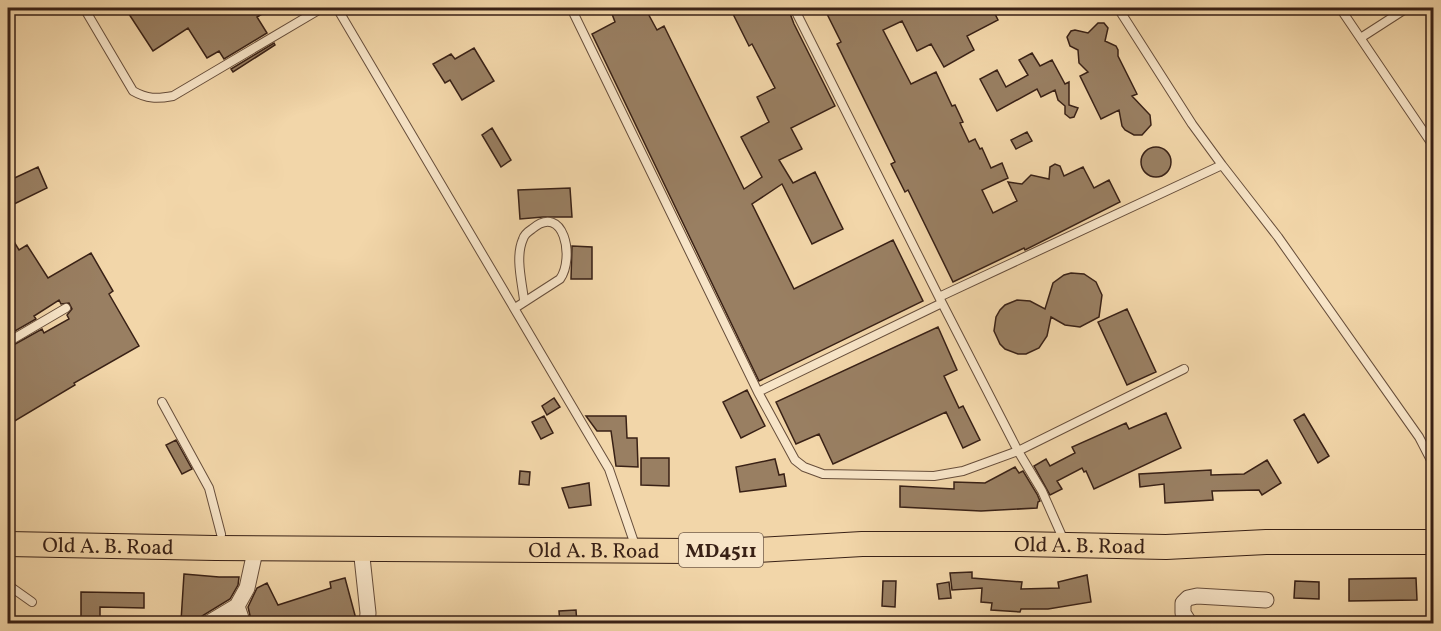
<svg xmlns="http://www.w3.org/2000/svg" width="1441" height="631" font-family="Vollkorn,serif">
<style>
.building{fill:#997f62;stroke:#392116;stroke-width:1.5}
.lines{fill:none;stroke-linecap:round;stroke-linejoin:round}
.service-casing{stroke:#674e3b;stroke-width:10}
.minor-casing{stroke:#674e3b;stroke-width:17}
.primary-casing{stroke:#392116;stroke-width:26}
.service{stroke:#f7e4c7;stroke-width:8}
.minor{stroke:#f7e4c7;stroke-width:15}
.primary{stroke:#f2d6a9;stroke-width:24}
.labels{text-anchor:middle;stroke-width:4.5;stroke-linejoin:round;paint-order:stroke}
.shield{fill:#f7e4c7;stroke:#725c4b;stroke-width:1.5}
.shield-label{font-size:20px;font-weight:bold;fill:#392116}
.street-label{font-size:21px;fill:#392116;stroke:#f7e4c7}
</style>
<rect width="100%" height="100%" fill="#f2d6a9"/>
<filter id="stains"><feTurbulence type="fractalNoise" baseFrequency=".00333" numOctaves="4"/><feColorMatrix values="0 0 0 0 .2 0 0 0 0 .09 0 0 0 0 .02 0 0 0 .5 -.17"/></filter>
<radialGradient id="worn" r=".72"><stop offset=".6" stop-color="#630" stop-opacity="0"/><stop offset="1" stop-color="#630" stop-opacity=".3"/></radialGradient>
<path class="building" d="M125 8H272L257 17 267 33 224 59 219 51 207 58 188 28 153 51Z
M625 8H645L657 30 664 26 744 189 762 177 741 137 769 122 757 97 775 88 752 44 749 46 730 8H788L794 24 835 106 791 128 802 149 779 160 793 183 815 172 843 229 812 244 782 184 752 204 794 289 893 240 923 301 759 381 592 34 615 22 612 14Z
M824 8H992L998 20 967 36 974 50 944 67 931 44 917 51 902 21 883 30 911 84 936 72 952 106 955 105 963 122 960 123 969 142 975 139 980 149 982 148 991 168 1002 163 1008 178 982 190 993 213 1017 201 1008 182 1022 184 1031 175 1049 179 1050 167 1055 164 1060 166 1064 176 1083 167 1094 188 1109 180 1120 202 1025 250 1024 248 953 282 908 190 905 192 891 164 895 162 837 44 841 42Z
M1098 23H1104L1108 28 1105 41 1116 46 1118 50V56L1137 94 1132 96 1150 115 1151 125 1142 135H1134L1125 130 1122 126 1119 110 1101 119 1080 76 1088 72 1079 63 1078 50 1070 46 1067 37 1071 31 1075 30 1088 33Z
M274 43 275 45 233 72 231 69Z
M474 48 494 81 462 100 450 80 445 83 433 64 451 54 455 59Z
M1032 53 1040 66 1052 60 1065 84 1069 82V105L1078 108 1074 117 1070 118 1065 114V106L1058 100 1055 90 1041 97 1037 89 997 111 980 79 997 70 1006 87 1028 75 1019 60Z
M492 128 511 160 501 167 482 135Z
M1027 132 1032 141 1016 149 1011 140Z
M1141 162a15 15 0 1 1 30 0a15 15 0 1 1-30 0Z
M38 167 47 188 8 207V181Z
M570 188 572 217H543L520 219 518 190Z
M8 232 19 250 27 245 48 278 91 253 113 291 109 294 139 346 74 383 75 385 8 425V348L42 329 44 333 69 319 67 315 72 309 69 303 61 304 59 300 34 316 36 319 8 335Z
M572 246 592 247V279H571Z
M1071 273 1084 274 1096 282 1102 295 1099 317 1080 327 1065 325 1051 317 1047 336 1039 348 1026 354H1018L1005 349 1000 344 994 331 996 317 1000 310 1005 305 1017 300 1030 301 1045 309 1053 283 1064 275Z
M1127 309 1156 372 1127 385 1098 322Z
M938 327 957 370 944 376 959 408 963 406 980 440 963 448 946 412 833 464 819 434 796 444 776 402Z
M747 390 765 426 741 438 723 402Z
M554 398 560 407 547 415 542 406Z
M1166 413 1181 448 1094 489 1086 471 1084 472 1082 468 1057 481 1062 489 1050 495 1034 466 1046 459 1050 466 1075 453 1072 447 1126 423 1129 429Z
M1304 414 1329 456 1318 463 1294 420Z
M544 416 553 433 541 439 532 422Z
M586 416H626L627 438H637L638 467 616 466 611 431H597Z
M176 440 192 469 182 474 166 445Z
M641 458H669V486L641 485Z
M775 459 779 475 784 474 786 486 740 492 736 467Z
M1267 460 1281 483 1262 495 1259 490 1212 491 1213 500 1165 503 1164 484 1140 487 1139 474 1211 470V475L1244 474Z
M1015 467 1019 473 1023 471 1037 494 1040 501 1038 502 1037 508 981 511 900 507V486L954 489V482L985 483Z
M520 471 530 472 529 485 519 484Z
M589 483 591 505 569 508 562 488Z
M972 572V578L1022 582 1021 589 1059 588 1058 582 1087 575 1091 602 1048 609H1021L1020 612 991 610 992 603 981 602 982 588 952 590 950 573Z
M184 574 219 577H239L238 585 230 599 202 616 198 622 181 621Z
M345 578 356 619 347 621 348 624H252L248 607 257 588 267 583 278 605 331 588 330 582Z
M1416 578 1417 600 1349 601V579Z
M883 581H896L895 607 882 606Z
M1295 581 1319 582V599L1294 598Z
M949 582 951 598 939 599 937 584Z
M81 592 144 593V608L100 607V624H81Z
M576 610 577 624H560L559 611Z"/>
<g class="lines">
<defs>
<path id="service" d="M84 8 133 91C147 99 157 99 173 96L322 8
M337 8 609 469 636 548
M581 8 573 12 758 392 942 303
M794 8 942 303 1018 451 1042 491 1061 534
M1340 8 1434 147
M1362 37 1407 8
M1222 165 1278 237 1419 437 1434 466
M939 297 1222 165 1192 124 1118 8
M515 308 560 279C575 258 564 202 532 229 529 231 524 235 523 239 515 257 522 282 524 300
M8 342 66 308
M758 392 795 460 804 467 823 474 934 476 963 471 1018 451 1184 369
M162 402 209 488 221 534
M8 585 32 602"/>
<path id="minor" d="M361 548 368 613 367 624
M237 606 243 624
M207 624 237 606 247 588 256 547
M1190 624 1183 613V603L1188 598 1197 596 1266 600"/>
<g id="primary">
<path id="s1" d="M8 544 215 548 690 551 757 550 862 544H1019L1166 547 1266 542H1434"/>
</g>
</defs>
<use href="#service" class="service-casing"/>
<use href="#minor" class="minor-casing"/>
<use href="#primary" class="primary-casing"/>
<use href="#service" class="service"/>
<use href="#minor" class="minor"/>
<use href="#primary" class="primary"/>
</g>
<g class="labels">
<rect class="shield" x="679" y="533" width="84" height="34" rx="4.5"/>
<g class="shield-label">
<text x="721" y="557">MD4511</text>
</g>
<g class="street-label">
<text dy="7" stroke="none"><textPath href="#s1" startOffset="1072">Old A. B. Road</textPath></text>
<text dy="7" stroke="none"><textPath href="#s1" startOffset="100">Old A. B. Road</textPath></text>
<text dy="7" stroke="none"><textPath href="#s1" startOffset="586">Old A. B. Road</textPath></text>
</g>
</g>
<rect width="1441" height="631" fill="none" stroke="#f2d6a9" stroke-width="30"/>
<rect x="9" y="9" width="1423" height="613" fill="none" stroke="#392116" stroke-width="3"/>
<rect x="15" y="15" width="1411" height="601" fill="none" stroke="#392116" stroke-width="1.5"/>
<rect width="100%" height="100%" filter="url(#stains)"/>
<rect width="100%" height="100%" fill="url(#worn)"/>
</svg>
